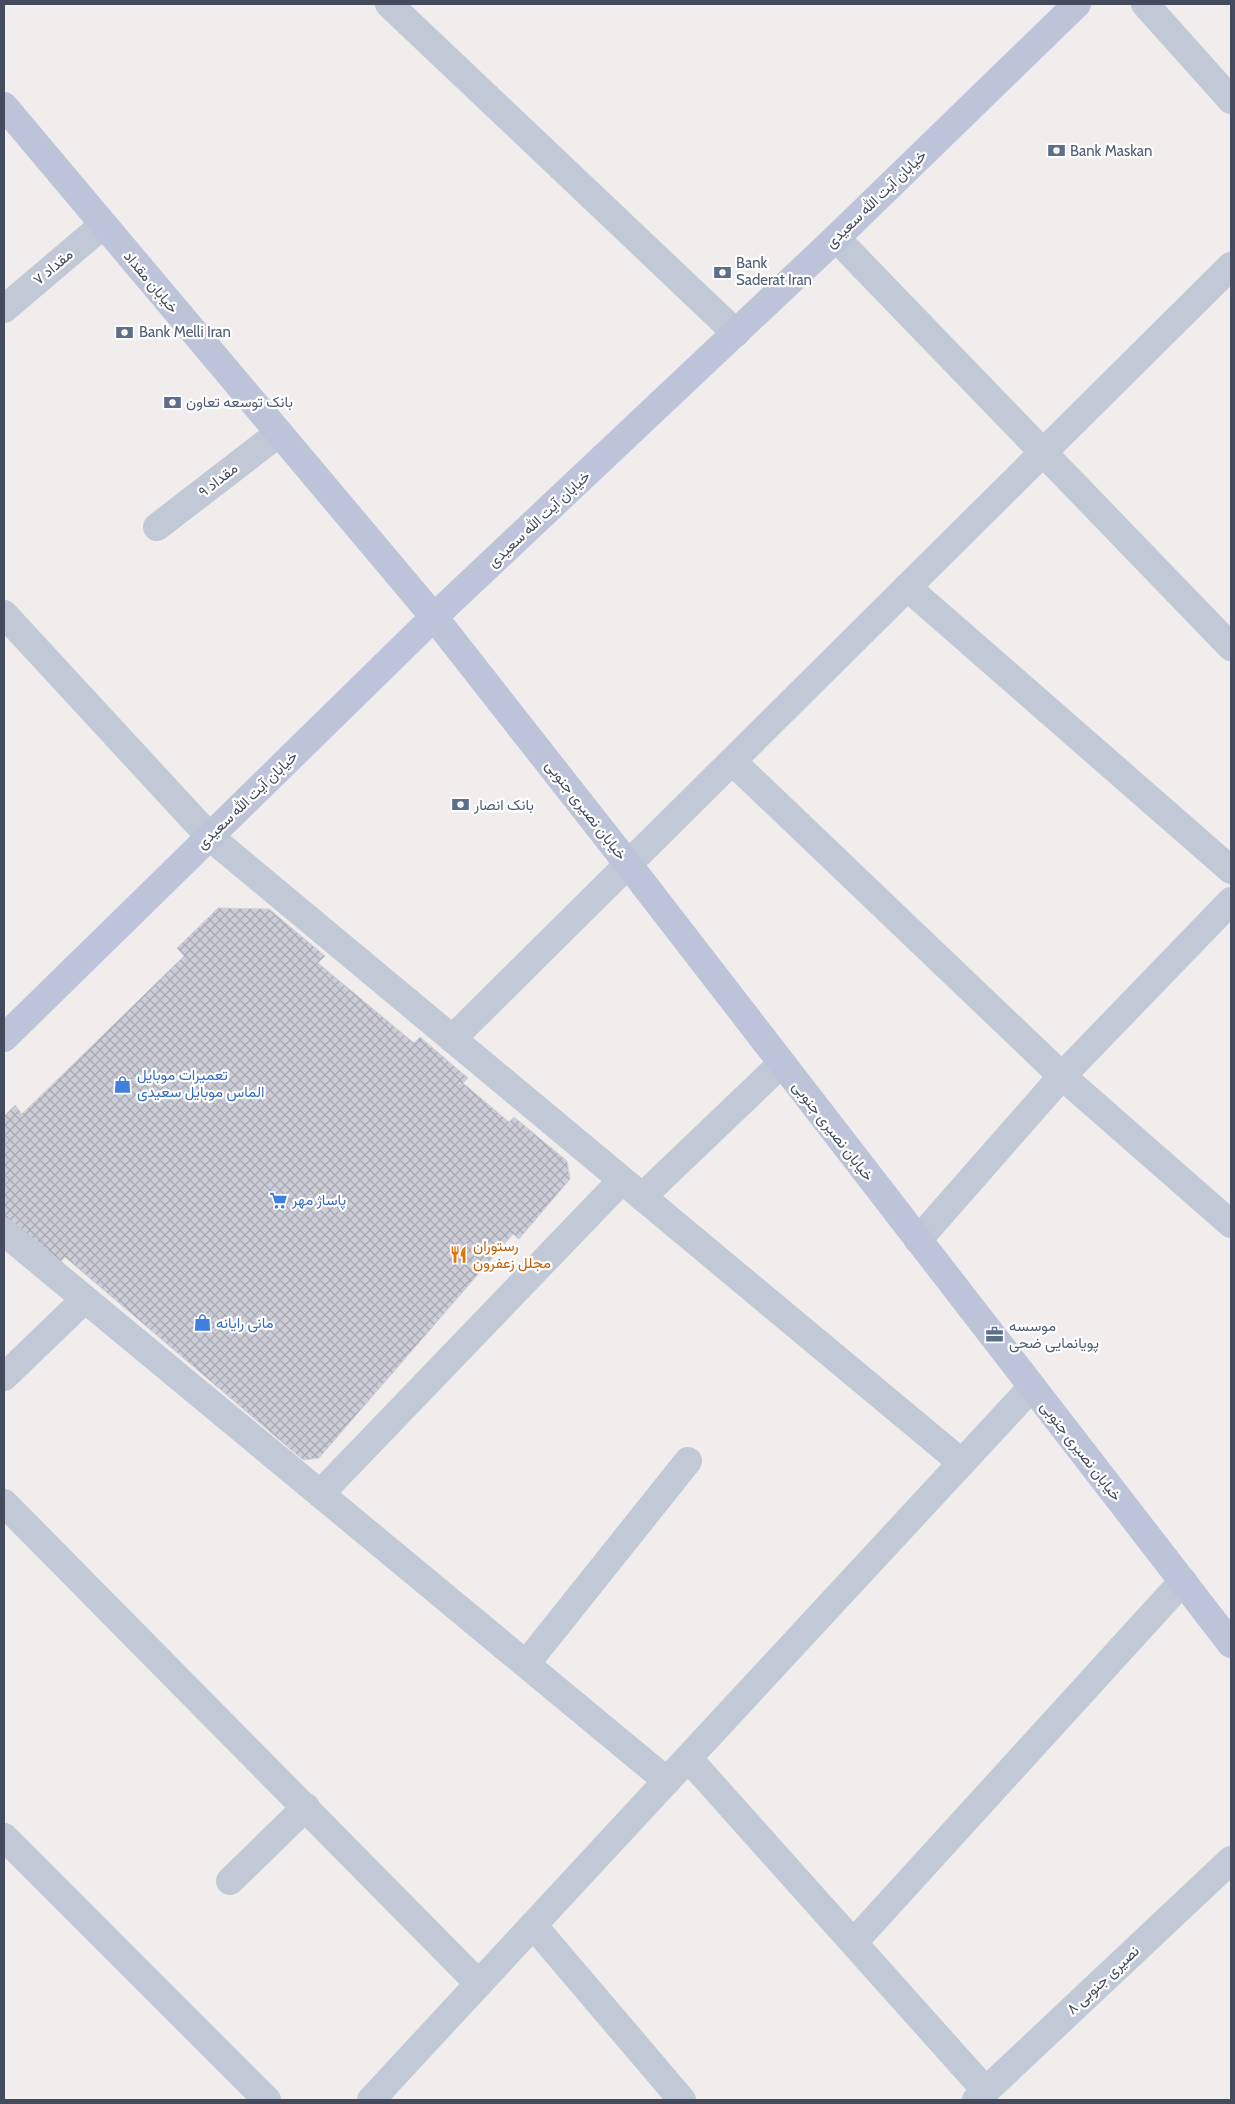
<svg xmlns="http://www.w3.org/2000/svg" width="1235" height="2104" font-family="Cabin,Vazirmatn,sans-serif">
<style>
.building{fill:url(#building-cross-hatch);stroke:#d0d1da}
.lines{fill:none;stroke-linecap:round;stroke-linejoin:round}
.street{stroke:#c1c8d6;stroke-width:28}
.secondary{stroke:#bdc4d9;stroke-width:28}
.labels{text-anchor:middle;stroke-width:4.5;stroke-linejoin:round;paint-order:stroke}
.service-label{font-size:15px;fill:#4e5e75;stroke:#fff;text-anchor:start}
.street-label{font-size:15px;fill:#434b5c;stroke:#fff}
.shop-label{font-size:15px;fill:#366cbe;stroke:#fff;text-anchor:start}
.food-label{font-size:15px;fill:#c56008;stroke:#fff;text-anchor:start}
</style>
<defs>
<pattern id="building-cross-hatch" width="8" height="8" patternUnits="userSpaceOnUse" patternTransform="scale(1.25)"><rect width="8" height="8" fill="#cccdd6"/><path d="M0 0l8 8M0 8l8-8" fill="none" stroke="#a7a8b1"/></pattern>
</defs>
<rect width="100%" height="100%" fill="#f0edec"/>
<path class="building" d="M218 908 269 909 325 956 318 963 414 1043 420 1037 468 1078 463 1083 509 1122 514 1117 567 1161 570 1179 519 1239 513 1234 319 1458 303 1460 65 1257 58 1265 4 1221V1116L15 1105 22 1114 184 956 177 948Z"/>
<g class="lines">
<path class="street" d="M389 4 736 333
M1145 4 1231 100
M836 238 1231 647
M4 309 103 225
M157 527 279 433
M907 587 1231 870
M4 614 210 837 962 1463
M732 761 1062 1076 1231 1224
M452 1039 1231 266
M642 1197 781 1064
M4 1232 667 1781
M918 1240 1062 1076 1231 901
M4 1377 85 1299
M320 1494 622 1180
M4 1503 479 1984
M526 1664 688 1461
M688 1758 986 2091
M4 1837 267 2100
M230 1881 306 1807
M533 1925 682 2100
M854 1942 1183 1581
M371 2100 1032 1387
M976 2100 1231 1860"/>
<path class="secondary" d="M4 106 434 617 628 864 1231 1644
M4 1038 434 617 836 238 1077 4"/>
</g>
<defs>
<symbol id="bank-bare" viewBox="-9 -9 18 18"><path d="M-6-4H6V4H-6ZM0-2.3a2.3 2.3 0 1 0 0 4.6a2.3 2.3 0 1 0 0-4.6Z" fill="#5c6f8a" stroke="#fff" stroke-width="2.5" paint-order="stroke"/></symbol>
<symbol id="shop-bare" viewBox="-9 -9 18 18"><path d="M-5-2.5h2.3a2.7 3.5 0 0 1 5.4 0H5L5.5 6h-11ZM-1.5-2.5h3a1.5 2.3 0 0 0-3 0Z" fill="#3f7fe0" stroke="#fff" stroke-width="2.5" paint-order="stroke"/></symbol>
<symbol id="supermarket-bare" viewBox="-9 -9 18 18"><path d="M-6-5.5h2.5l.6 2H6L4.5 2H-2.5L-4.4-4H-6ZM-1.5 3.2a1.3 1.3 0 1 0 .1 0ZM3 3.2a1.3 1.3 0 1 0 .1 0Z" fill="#3f7fe0" stroke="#fff" stroke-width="2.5" paint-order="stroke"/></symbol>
<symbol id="restaurant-bare" viewBox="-9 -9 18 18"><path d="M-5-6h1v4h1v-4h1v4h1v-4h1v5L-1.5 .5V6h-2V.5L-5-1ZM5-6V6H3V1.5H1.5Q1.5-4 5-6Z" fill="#e8710a" stroke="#fff" stroke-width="2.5" paint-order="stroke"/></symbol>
<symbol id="office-bare" viewBox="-9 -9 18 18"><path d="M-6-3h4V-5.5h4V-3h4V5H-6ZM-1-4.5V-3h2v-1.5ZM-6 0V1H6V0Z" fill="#5c6f8a" stroke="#fff" stroke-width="2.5" paint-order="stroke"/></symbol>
</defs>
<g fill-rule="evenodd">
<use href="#bank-bare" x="1044" y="138" width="25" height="25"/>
<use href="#bank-bare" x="710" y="260" width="25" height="25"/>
<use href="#bank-bare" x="112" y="320" width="25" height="25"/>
<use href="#bank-bare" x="160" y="390" width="25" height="25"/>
<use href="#bank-bare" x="448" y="792" width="25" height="25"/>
<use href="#shop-bare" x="110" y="1072" width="25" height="25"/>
<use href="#supermarket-bare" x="266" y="1188" width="25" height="25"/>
<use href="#restaurant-bare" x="446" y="1242" width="25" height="25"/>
<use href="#shop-bare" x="190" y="1310" width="25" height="25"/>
<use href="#office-bare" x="982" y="1322" width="25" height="25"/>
</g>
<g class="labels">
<g class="service-label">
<text x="1070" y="156">Bank Maskan</text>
<text x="736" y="268">Bank<tspan x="736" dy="17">Saderat Iran</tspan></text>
<text x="139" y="337">Bank Melli Iran</text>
<text x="186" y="407">بانک توسعه تعاون</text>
<text x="474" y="810">بانک انصار</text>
<text x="1009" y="1331">موسسه<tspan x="1009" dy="17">پویانمایی ضحی</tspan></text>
</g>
<g class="street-label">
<text transform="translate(876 199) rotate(-44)" y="5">خیابان آیت الله سعیدی</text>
<text transform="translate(53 267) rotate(-40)" y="5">۷ مقداد</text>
<text transform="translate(151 282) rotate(50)" y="5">خیابان مقداد</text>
<text transform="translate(218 480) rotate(-38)" y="5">مقداد ۹</text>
<text transform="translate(539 519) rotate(-43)" y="5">خیابان آیت الله سعیدی</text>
<text transform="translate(247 800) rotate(-44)" y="5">خیابان آیت الله سعیدی</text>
<text transform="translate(586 810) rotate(52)" y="5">خیابان نصیری جنوبی</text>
<text transform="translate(833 1131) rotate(52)" y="5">خیابان نصیری جنوبی</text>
<text transform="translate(1081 1451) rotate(52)" y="5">خیابان نصیری جنوبی</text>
<text transform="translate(1103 1980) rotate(-43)" y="5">نصیری جنوبی ۸</text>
</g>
<g class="shop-label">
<text x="137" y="1080">تعمیرات موبایل<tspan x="137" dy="17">الماس موبایل سعیدی</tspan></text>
<text x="292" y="1205">پاساژ مهر</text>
<text x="216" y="1328">مانی رایانه</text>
</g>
<g class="food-label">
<text x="473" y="1251">رستوران<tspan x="473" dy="17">مجلل زعفرون</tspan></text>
</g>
</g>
<rect width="1235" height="2104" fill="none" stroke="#434b5c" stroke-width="10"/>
</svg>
